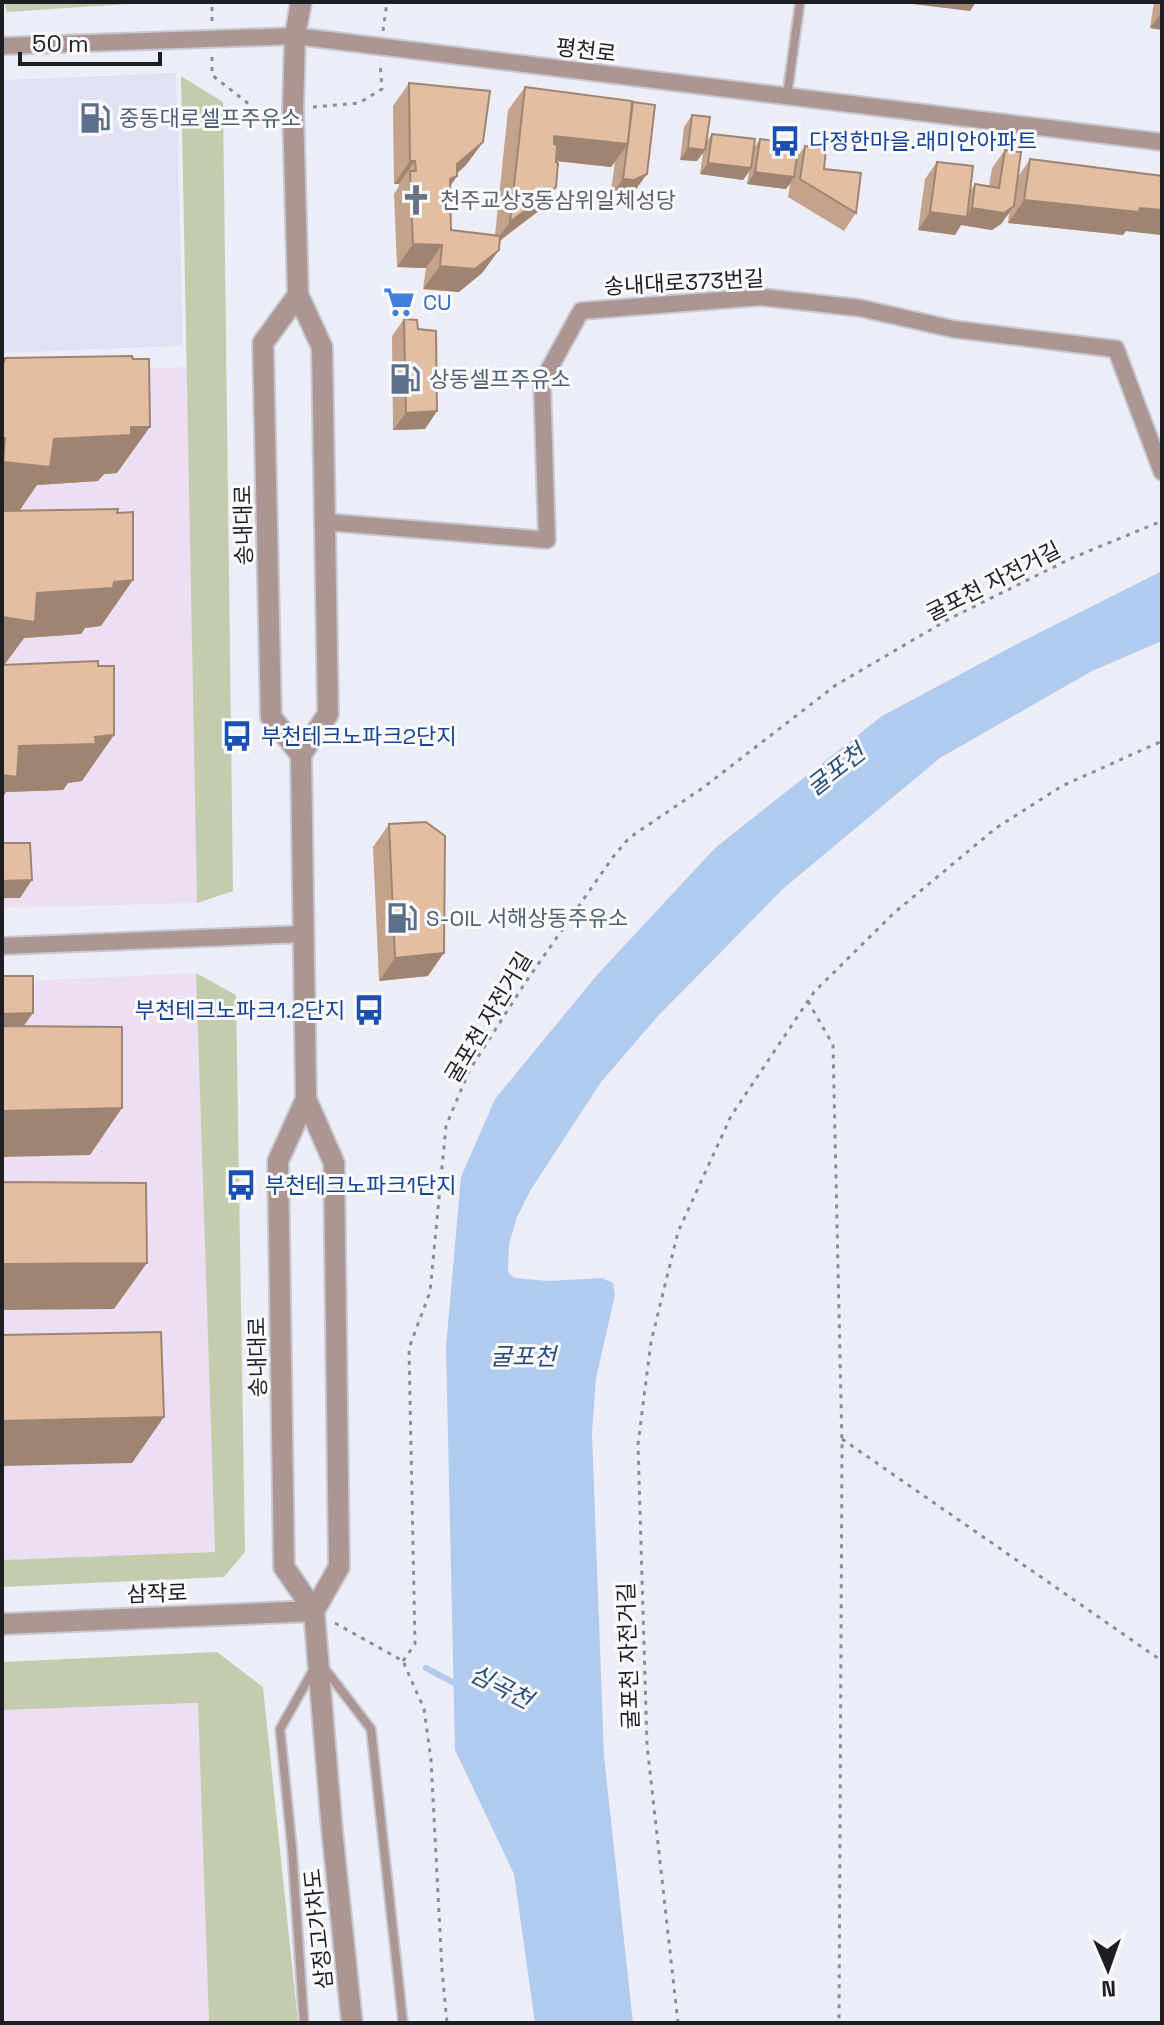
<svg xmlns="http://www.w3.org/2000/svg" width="1164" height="2025" font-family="'Space Grotesk','Noto Sans KR',sans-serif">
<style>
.built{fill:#e2e1f4}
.industrial{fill:#ecdff3}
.green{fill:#c5ccae}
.water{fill:#b1cbee}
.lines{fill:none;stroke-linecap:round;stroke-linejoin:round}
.stream{stroke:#b1cbee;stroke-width:6}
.service-casing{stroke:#c8c8d1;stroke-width:12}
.minor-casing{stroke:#c8c8d1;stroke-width:20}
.tertiary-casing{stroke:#c8c8d1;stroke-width:24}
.path{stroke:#8c8c94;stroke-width:3;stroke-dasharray:4 6;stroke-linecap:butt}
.service{stroke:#ab9694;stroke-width:8}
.minor{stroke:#ab9694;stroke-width:16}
.tertiary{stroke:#ab9694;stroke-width:20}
.wall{fill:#c3a38b}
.shaded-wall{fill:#9f8571}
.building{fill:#e3bea2;stroke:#9f8571;stroke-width:2}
.labels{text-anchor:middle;stroke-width:6;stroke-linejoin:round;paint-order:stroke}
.street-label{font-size:22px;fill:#1e1e22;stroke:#fbfbfe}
.service-label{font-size:22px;fill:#4e5e75;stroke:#fbfbfe;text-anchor:start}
.transit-label{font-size:22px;fill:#164399;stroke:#fbfbfe;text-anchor:start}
.worship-label{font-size:22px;fill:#5b616d;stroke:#fbfbfe;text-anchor:start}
.shop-label{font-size:22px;fill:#366cbe;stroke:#fbfbfe;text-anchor:start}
.water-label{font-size:24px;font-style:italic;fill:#294d7a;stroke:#fbfbfe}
</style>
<rect width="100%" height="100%" fill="#ededf8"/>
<path class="built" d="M176 73 183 346 2 353V80Z"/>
<path class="industrial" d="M187 367 197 903 2 908V372Z
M196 973 215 1553 2 1560V982Z
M199 1703 209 2023H2V1710Z"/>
<path class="green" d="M4 2H158L7 12Z
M181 76 223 102 233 891 197 903Z
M196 973 236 995 245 1552 224 1577 2 1587V1560L215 1552Z
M217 1652 263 1687 298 2023H209L198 1703 2 1710V1662Z"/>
<path class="water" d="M1162 571V641L1092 671 940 758 784 888 658 1016 601 1082 530 1191 517 1217 509 1244 508 1272 514 1278 548 1281 602 1278 613 1283 615 1295 596 1378 592 1433 604 1756 633 2023H535L514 1874 455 1750 446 1347 461 1177 495 1099 597 975 715 848 882 716 1021 642Z"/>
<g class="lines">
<path class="stream" d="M426 1668 458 1685"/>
<defs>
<path id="service" d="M787 96 800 2
M325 1669 371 1729 403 2023
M304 2023 292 1848 280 1729 315 1667"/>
<path id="minor" d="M2 46 295 36 1162 142
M325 522 547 540 542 382 581 311 761 297 860 308 953 329 1116 349 1162 472
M2 946 303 934"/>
<path id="tertiary" d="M301 2 295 36 293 109 298 295 322 347 328 714 301 755 306 1099 334 1163 339 1567 314 1611
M298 295 263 343 271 717 301 755
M306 1099 278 1161 284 1567 314 1611 332 1830 352 2023
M2 1624 314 1611"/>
</defs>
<use href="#service" class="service-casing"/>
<use href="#minor" class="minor-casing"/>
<use href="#tertiary" class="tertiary-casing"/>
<path class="path" d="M212 21V5
M383 31 387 2
M212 57V75L259 112 273 111
M313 107 359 103 382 89 380 62
M808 1001 833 1045 842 1446 839 2023
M842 1439 1162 1661
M335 1623 403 1661 424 1709 431 1760 442 1970 447 2023
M403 1661 415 1644 409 1348 430 1292 446 1126 469 1071 525 983 613 857 629 838 704 787 836 685 949 619 1072 558 1162 521
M678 2023 647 1745 638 1444 651 1342 678 1232 731 1116 814 992 894 913 996 828 1062 786 1162 741"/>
<use href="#service" class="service"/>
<use href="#minor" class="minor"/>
<use href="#tertiary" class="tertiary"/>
</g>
<path class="wall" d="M1154 2H1162V30L1150 28Z
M409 83 483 142 466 165 457 173V176L451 185V230L495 235 508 110 525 87 632 101 634 192 622 198 610 197 615 162 611 167 556 161V187L540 210 500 241 499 250 482 273 459 292 423 289 426 268 397 267 394 194 399 186V184H394L393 106Z
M692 115 706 142 712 134 754 148 760 139 797 157 805 146 824 169 856 213 844 231 788 197 790 184 786 189 747 184 749 172 743 180 700 174 703 153 697 161 680 160 684 127Z
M1005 150 1018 177 1030 159 1162 176V235L1126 231 1123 235 1008 223 1009 213 1001 224 992 230 961 225 955 235 918 230 925 179 937 162 970 191 975 184 989 186 992 168Z
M404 319 418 329 437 411 425 429 393 430 392 336Z
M5 358 117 473 104 474 98 481 37 485 19 511 101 626 85 628 81 634 24 638 4 665 82 781 68 783 63 790 6 792 2 798V362Z
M389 824 428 976 379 981 373 847Z"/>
<path class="shaded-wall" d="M896 2H976L970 11Z
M1162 12V30L1150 28Z
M554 136 628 144 611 167 538 159Z
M483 142 466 165 451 179 457 176 441 199 457 164Z
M688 148 705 150 697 161 680 160Z
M410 161H415L399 184H394Z
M708 163 751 168 743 180 700 174Z
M755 172 794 177 786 189 747 184Z
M647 174 634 192 622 198 610 197 623 179Z
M556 187 540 210 493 245 510 222Z
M1024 200 1162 210V235L1126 231 1123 235 1008 223Z
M1014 206 1001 224 992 230 961 225 955 235 918 230 930 212 966 217 972 208Z
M413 244 442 245 426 268 397 267Z
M499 250 482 273 459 292 423 289 440 266Z
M437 411 425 429 393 430 406 413Z
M131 427H150L117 473 104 474 98 481 37 485 17 514 2 512 3 462 54 439Z
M133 580 101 626 85 628 81 634 24 638 2 668V617L37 593Z
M114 735 82 781 68 783 63 790 6 792 2 798V771L19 746Z
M32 880 20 898H2V881Z
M444 953 428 976 379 981 395 958Z
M33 1013 21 1030 2 1031V1014Z
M122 1108 90 1155 2 1157V1111Z
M147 1263 114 1309 2 1310V1264Z
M164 1417 132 1463 2 1466V1421Z"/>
<path class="building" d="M409 83 490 91 483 142 457 164V176L450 179 451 230 500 236 499 250 475 269 440 266 442 245 413 244 410 171H416L415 161H410Z
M525 87 632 101 628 144 554 136V144L557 145 556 162 558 163 556 187 510 222Z
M633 102 655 105 647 174 634 180 623 179Z
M692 115 710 117 705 150 688 148Z
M712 134 755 139 751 168 708 163Z
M760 139 799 144 794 177 755 172Z
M805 146 826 149 824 169 861 173 856 213 800 179Z
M1005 150 1021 152 1014 206 1004 213 972 208 975 184 999 188Z
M1030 159 1162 176V210L1140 208 1139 212 1024 200Z
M937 162 973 166 967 217 930 212Z
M404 319 417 320 418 329 436 331 437 411 406 413Z
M132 356 133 359H149L150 427H131V435L54 439 50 467 3 462 5 438H2V362H4L5 358Z
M118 509 117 513 133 512V580L114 582 113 588 37 593 35 622 2 617V511Z
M98 661V666H114V735L95 737 96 744 19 746 17 777 2 775V665Z
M426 822 445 836 444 953 395 958 389 824Z
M2 843H30L32 880 2 881Z
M2 976H33V1013L2 1014Z
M2 1026 122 1027V1108L2 1111Z
M2 1182 146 1183 147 1263 2 1264Z
M161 1332 164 1417 2 1421V1335Z"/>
<defs>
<symbol id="fuel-bare" viewBox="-9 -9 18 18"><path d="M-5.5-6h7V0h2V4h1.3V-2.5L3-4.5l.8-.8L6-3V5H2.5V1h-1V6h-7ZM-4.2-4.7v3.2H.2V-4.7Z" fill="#5c6f8a" stroke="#fbfbfe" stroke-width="2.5" paint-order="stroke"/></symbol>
<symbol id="bus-bare" viewBox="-9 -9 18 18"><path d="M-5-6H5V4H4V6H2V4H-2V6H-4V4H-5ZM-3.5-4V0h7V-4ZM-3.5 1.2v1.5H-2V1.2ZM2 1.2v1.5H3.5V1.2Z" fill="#1a4fb4" stroke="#fbfbfe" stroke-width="2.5" paint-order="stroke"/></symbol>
<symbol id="church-bare" viewBox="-9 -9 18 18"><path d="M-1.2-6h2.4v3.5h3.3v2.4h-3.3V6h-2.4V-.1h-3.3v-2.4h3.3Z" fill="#6b7280" stroke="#fbfbfe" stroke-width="2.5" paint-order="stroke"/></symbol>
<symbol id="supermarket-bare" viewBox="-9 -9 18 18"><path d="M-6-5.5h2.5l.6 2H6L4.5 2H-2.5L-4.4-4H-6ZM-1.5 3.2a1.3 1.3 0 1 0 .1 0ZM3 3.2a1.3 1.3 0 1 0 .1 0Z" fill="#3f7fe0" stroke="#fbfbfe" stroke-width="2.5" paint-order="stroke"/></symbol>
</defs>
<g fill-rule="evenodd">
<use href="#fuel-bare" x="73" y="96" width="44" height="44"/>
<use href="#bus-bare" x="763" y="119" width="44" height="44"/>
<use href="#church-bare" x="394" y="178" width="44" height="44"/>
<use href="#supermarket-bare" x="377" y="280" width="44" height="44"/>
<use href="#fuel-bare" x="383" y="357" width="44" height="44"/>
<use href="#bus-bare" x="215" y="714" width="44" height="44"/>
<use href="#fuel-bare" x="380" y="896" width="44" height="44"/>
<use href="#bus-bare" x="347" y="988" width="44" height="44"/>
<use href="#bus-bare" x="219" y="1163" width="44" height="44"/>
</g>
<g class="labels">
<g class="street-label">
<text transform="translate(586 50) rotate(7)" y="8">평천로</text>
<text transform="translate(684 282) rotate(-3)" y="8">송내대로373번길</text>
<text transform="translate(243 525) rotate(-91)" y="8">송내대로</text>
<text transform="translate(993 581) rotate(-27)" y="8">굴포천 자전거길</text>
<text transform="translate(488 1017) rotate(-59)" y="8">굴포천 자전거길</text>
<text transform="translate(257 1357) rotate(-91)" y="8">송내대로</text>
<text transform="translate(157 1593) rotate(-2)" y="8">삼작로</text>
<text transform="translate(628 1656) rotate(-92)" y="8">굴포천 자전거길</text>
<text transform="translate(318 1929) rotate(-96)" y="8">삼정고가차도</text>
</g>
<g class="service-label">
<text x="119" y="126">중동대로셀프주유소</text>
<text x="429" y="387">상동셀프주유소</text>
<text x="426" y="926">S-OIL 서해상동주유소</text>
</g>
<g class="transit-label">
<text x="809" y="149">다정한마을.래미안아파트</text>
<text x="261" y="744">부천테크노파크2단지</text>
<text x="345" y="1018" text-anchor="end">부천테크노파크1.2단지</text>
<text x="265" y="1193">부천테크노파크1단지</text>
</g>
<g class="worship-label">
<text x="440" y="208">천주교상3동삼위일체성당</text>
</g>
<g class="shop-label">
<text x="423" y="310">CU</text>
</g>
<g class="water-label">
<text transform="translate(836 770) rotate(-38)" y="8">굴포천</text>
<text x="523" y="1365">굴포천</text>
<text transform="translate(501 1687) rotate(27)" y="8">심곡천</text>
</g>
</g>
<rect width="1164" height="2025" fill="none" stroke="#1e1e22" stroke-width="8"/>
<g transform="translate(1108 1969) rotate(178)" stroke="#fbfbfe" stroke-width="6" paint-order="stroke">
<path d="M0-6L14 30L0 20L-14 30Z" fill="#1e1e22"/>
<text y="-12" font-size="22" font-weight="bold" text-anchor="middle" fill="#1e1e22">N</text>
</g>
<path d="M20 52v12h140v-12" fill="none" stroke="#1e1e22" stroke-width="4"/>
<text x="32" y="52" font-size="24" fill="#1e1e22" stroke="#fbfbfe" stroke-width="6" paint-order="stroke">50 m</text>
</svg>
